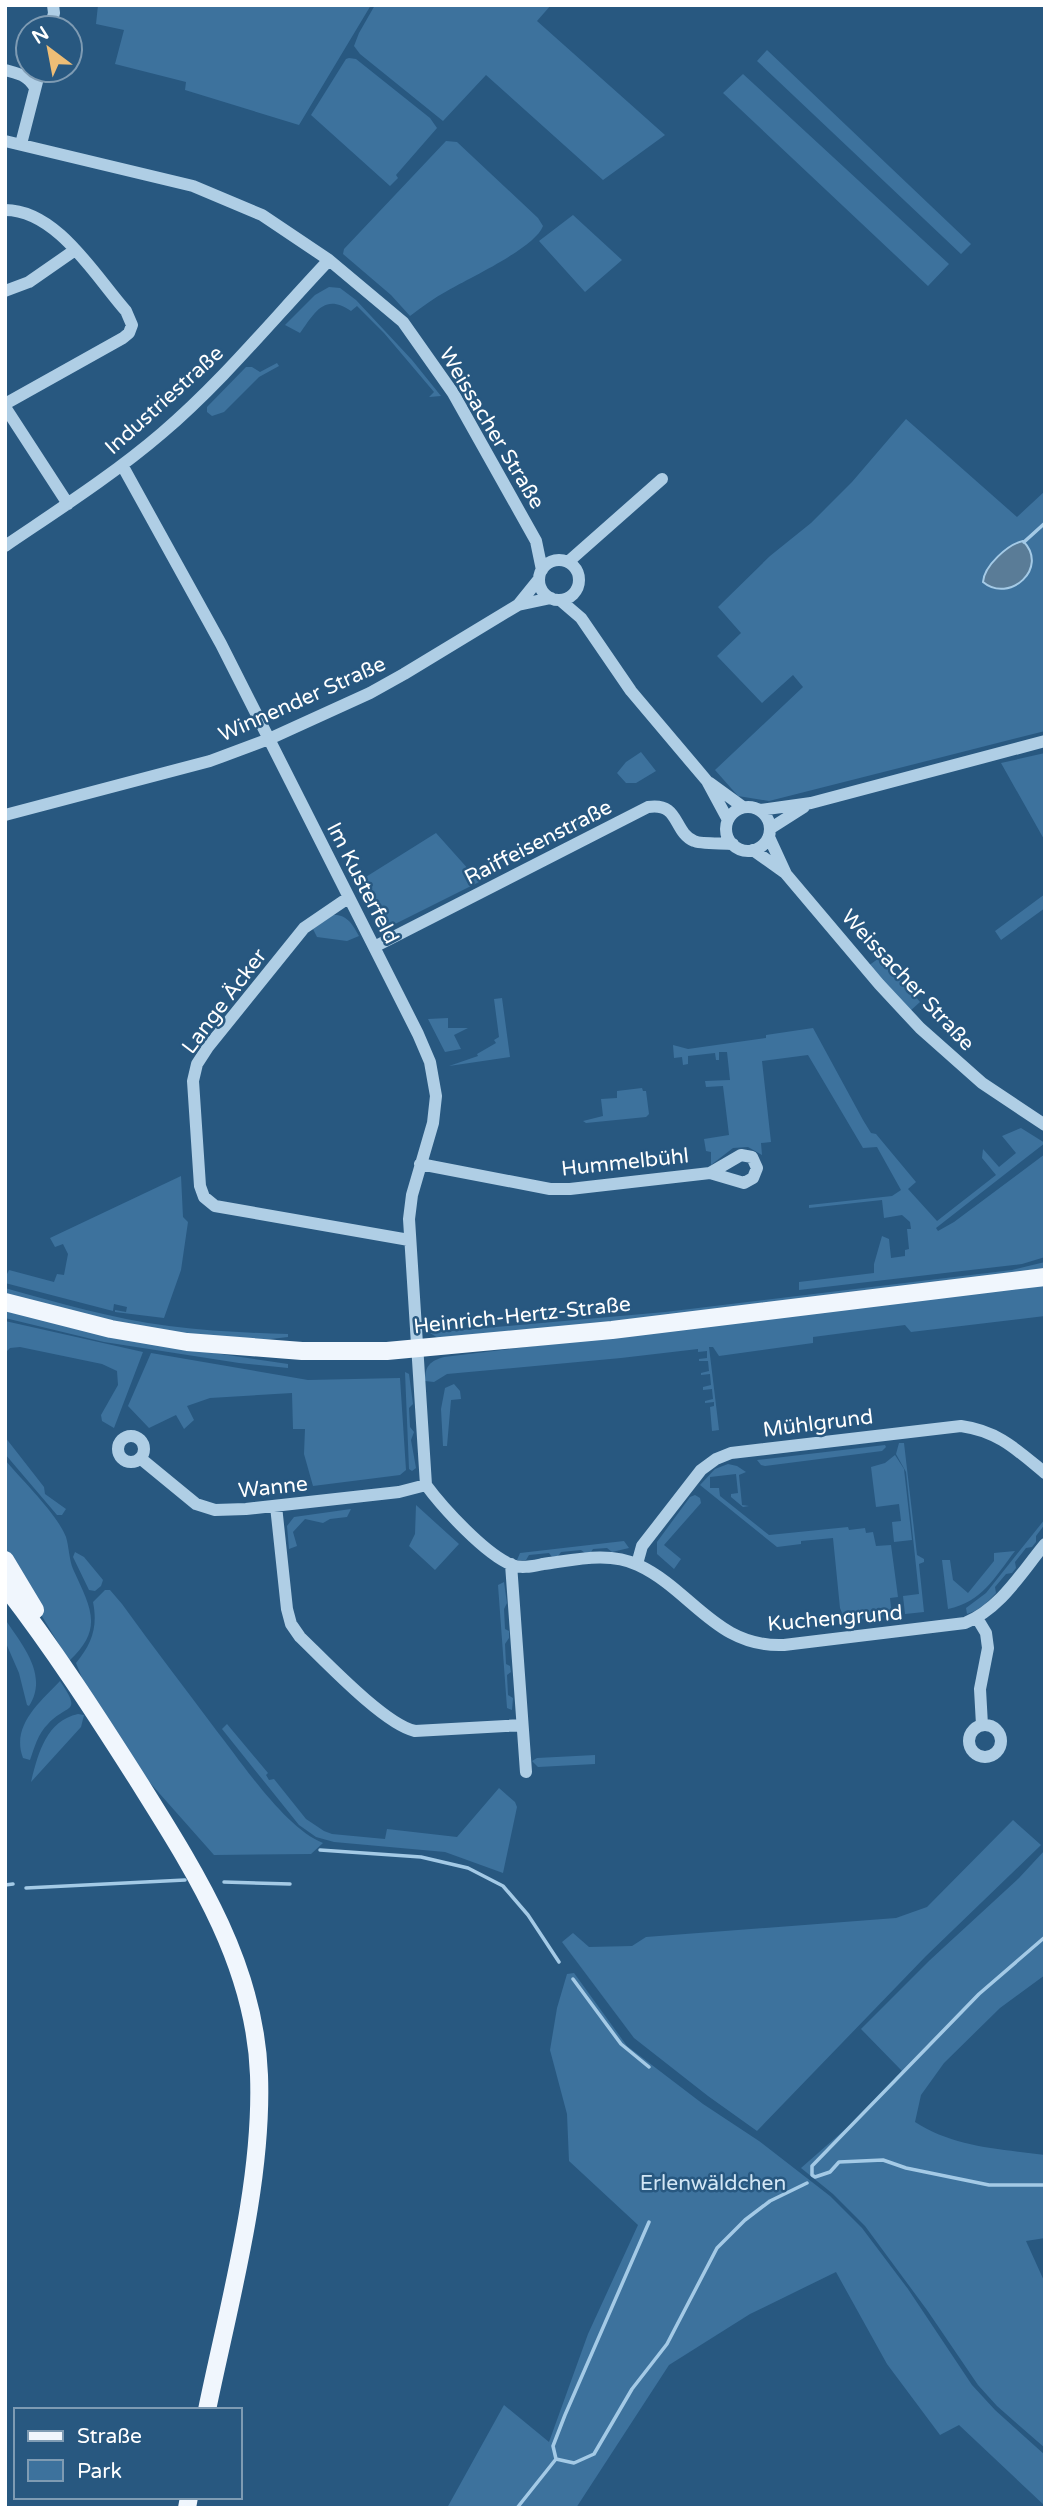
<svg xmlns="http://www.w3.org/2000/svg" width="1050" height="2513" font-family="'Varela Round',sans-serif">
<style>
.green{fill:#3d729d}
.water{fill:#5a7c97;stroke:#a4cae6;stroke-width:2}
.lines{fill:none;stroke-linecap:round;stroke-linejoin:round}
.stream{stroke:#a4cae6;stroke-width:3.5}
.minor{stroke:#afcee5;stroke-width:12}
.major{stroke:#f0f6fd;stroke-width:18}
.labels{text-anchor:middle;stroke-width:5;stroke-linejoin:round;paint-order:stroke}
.street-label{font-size:21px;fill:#fff;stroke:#285880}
.park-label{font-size:21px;fill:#d2e6f5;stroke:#285880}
</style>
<rect width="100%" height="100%" fill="#285880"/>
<path class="green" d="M98 5H371L299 125 185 90 186 82 115 64 124 30 96 24Z
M375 5H551L537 21 665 135 603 180 486 75 443 121 360 54 354 46 359 33Z
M767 50 971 244 961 254 757 61Z
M349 58 356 59 430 118 437 128 396 175 398 178 390 186 311 115 346 59Z
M743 74 949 264 928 286 723 93Z
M446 141 457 142 538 218 543 226C535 248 469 278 447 291 434 298 422 307 410 316L391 295 343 254 344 249Z
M573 215 622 260 585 292 539 241Z
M329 287 340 288 356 300 412 360 441 396 429 397 434 392 384 333 357 306 351 311C324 292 314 314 300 333L285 325 315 295Z
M277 363 279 366 259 377 224 412 212 416 207 412V407L246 367H252L260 372Z
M906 419 1017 517 1045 491V731L769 801 738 796 715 770 803 687 793 675 762 703 717 656 741 633 718 607 770 556 811 523 852 482Z
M641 752 656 771 636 783H626L617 773 626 762Z
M1045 753V841L1001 763Z
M577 818 582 819 587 825 512 861 514 850Z
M436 833 470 871 481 867 486 869 489 877 393 925 387 926 383 923 361 880Z
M1045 894V908L1001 940 995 931Z
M333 915C347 914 353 925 359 936L347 941 317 937 313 929Z
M882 956 920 1002 909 1012 868 966Z
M502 998 510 1057 449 1066 478 1056 477 1054 496 1043 494 1040 499 1037 494 999Z
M448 1018V1028H468L454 1035 461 1049 445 1052 428 1019Z
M813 1028 863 1120 871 1133 876 1134 916 1182 908 1189 937 1221 996 1175 982 1158 983 1149 999 1167 1016 1153 1002 1136 1021 1128 1045 1143 936 1228 938 1231 954 1222 1045 1154V1257L1022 1264 799 1290V1282L874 1273V1264L882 1236 889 1239 891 1258 905 1256V1250L909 1249 907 1229H911L910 1222 902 1215 884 1218 882 1200 809 1208V1205L892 1196 901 1190 877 1147 863 1148 808 1055 762 1061 771 1142 761 1143 762 1155 748 1147 733 1148 711 1165V1152L706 1151 704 1139 729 1135 723 1086 706 1087 705 1081 730 1080 727 1052H719V1060H716L715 1053 688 1056V1064L683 1065 682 1057 674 1058 673 1045 688 1049 766 1038V1035Z
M642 1088 643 1091H646L649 1114 646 1117 586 1123 583 1121 603 1116 601 1099 617 1098V1091Z
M181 1176 183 1217 188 1222 181 1270 164 1318 115 1312V1310L126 1312 127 1307 114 1304 113 1311 5 1283V1274H7L9 1270 54 1282 57 1274 64 1275 68 1254 63 1244 55 1247 50 1238Z
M1045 1262V1273L659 1320 438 1338 430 1333 665 1312 1012 1270Z
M1045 1284V1316L911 1332 905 1325 813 1337V1343L719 1356 713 1347H709L719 1430 712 1431 710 1407 714 1406V1402L705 1403V1401L713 1399 712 1389 703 1390V1387L711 1385 710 1374 701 1375V1373L709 1371 708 1361H699V1359L707 1358V1351L698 1352V1349L621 1358 447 1374 434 1382 425 1381C425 1366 430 1361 444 1357Z
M5 1288C59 1303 113 1319 169 1326 209 1331 248 1333 288 1334V1337L262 1340 155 1332 5 1296Z
M5 1311 187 1349 288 1364V1368L239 1363 104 1342 5 1318Z
M5 1321 143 1352 114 1428 102 1421 101 1415 118 1385 117 1371 102 1364 20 1347 10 1348 5 1353Z
M151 1353 308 1380 400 1378 406 1470 400 1475 313 1486 304 1454 305 1429H293L292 1393 210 1398 187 1406 194 1420 184 1429 176 1415 149 1428 128 1406Z
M405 1372 409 1374 413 1404 409 1408 410 1427 414 1432 411 1440 416 1468 412 1471 409 1469Z
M454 1384 460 1391 461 1399 451 1400 447 1446H443L441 1409 445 1388Z
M5 1437 44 1487 45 1494 66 1509 62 1515H57L5 1454Z
M899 1443H904L917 1555 924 1559V1562L919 1564 924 1612 905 1614 903 1596 919 1594 906 1472 896 1454Z
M885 1445 886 1447 882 1451 765 1466 761 1465 757 1460Z
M895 1455 904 1469 912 1540 894 1542 892 1522 901 1521 899 1504 876 1507 871 1467 885 1463Z
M5 1460C22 1480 57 1514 66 1537 69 1547 69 1559 73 1569 90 1607 105 1628 69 1661L5 1555Z
M728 1464 737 1466 746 1472 739 1475 742 1505 749 1506 743 1507 731 1497V1494L738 1493 736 1474 710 1477V1488H719L720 1496 769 1535 848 1527 849 1530 865 1528 866 1533 873 1532 876 1546 891 1545 898 1597 890 1598 892 1616 845 1621 840 1608 833 1538 801 1541V1544L777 1547 700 1485 715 1469Z
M695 1495 700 1498 701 1503 664 1545 681 1559 674 1569 657 1554V1542L690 1497Z
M416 1505 459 1544 435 1570 409 1546 415 1534Z
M351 1509 347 1517 330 1519 323 1523 305 1519 293 1532 297 1546 289 1549 287 1526 294 1517Z
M1045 1519V1524L1036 1536V1542L1032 1547 1026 1548 1015 1562 1016 1568 1012 1573 1006 1574 995 1587 996 1593C988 1602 978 1611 967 1614L966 1608 986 1593Z
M624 1541 629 1548 612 1552 607 1548 593 1549 591 1552 585 1553 581 1550 561 1552 558 1556 552 1557 549 1553 529 1555 526 1560H517L520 1553Z
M1015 1551C995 1577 982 1602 948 1609L942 1560H950L953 1580 968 1593 994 1561V1553Z
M75 1552 84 1557 103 1580 101 1586 95 1591 89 1590 73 1557Z
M504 1582 507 1603 504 1609 505 1629 509 1631V1638L505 1644 506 1664 510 1666 511 1672 507 1675 508 1695 513 1698 512 1710 507 1708 498 1585Z
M105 1590H110L122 1604C153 1647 185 1688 216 1730 242 1763 285 1828 323 1843L311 1854 214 1855 144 1776 84 1683 76 1663C92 1644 98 1627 93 1602Z
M5 1619C22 1645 49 1675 29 1706L27 1705 19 1673 5 1641Z
M60 1681C83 1715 67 1703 48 1724 38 1733 34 1749 30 1760L23 1758C11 1726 39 1703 60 1681Z
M78 1714 84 1715 81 1727 31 1782C38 1754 46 1721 78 1714Z
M227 1724 268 1773 266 1775 269 1780 274 1779 306 1819 324 1831 332 1834 385 1839 387 1829 457 1837 499 1788 515 1802 517 1807 503 1873 445 1852 334 1842 316 1837 299 1825 222 1729Z
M595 1755V1764L538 1767 532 1761 537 1758Z
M1013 1820 1041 1845 926 1956 757 2131 708 2096 634 2038 562 1942 573 1933 589 1947 632 1946 646 1937 896 1918 927 1907Z
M1045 1850V1975L1000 2008 944 2063 921 2095 915 2122C953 2147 1000 2149 1045 2155V2238L1026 2241 1045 2283V2448L997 2406 978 2385 927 2310 865 2226 833 2194 801 2168 874 2104 902 2071 861 2029 930 1960 1019 1878Z
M574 1973 627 2046 703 2104 759 2141 830 2196 862 2228 908 2289 972 2385 995 2410 1045 2455V2506L959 2425 940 2435 887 2364 836 2272 750 2314 669 2365 576 2508H447L504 2405 549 2442 588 2334 638 2225 569 2161 567 2114 550 2050 557 2008 567 1974Z"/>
<path class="water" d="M1023 541C1050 568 1009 604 983 582 984 566 1008 544 1023 541Z"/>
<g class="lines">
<path class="stream" d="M1024 542 1045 523
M320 1850 421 1857 468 1868 503 1886 528 1915 559 1962
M224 1882 290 1884
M5 1885 13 1884
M26 1888 185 1880
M1045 1937 979 1994 812 2166V2175L815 2177 830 2172 839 2162 883 2160 906 2168 989 2185H1045
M573 1979 621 2044 649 2067
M556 2459 553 2446 565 2415 649 2222
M517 2508 556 2459 574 2463 594 2454 632 2389 667 2344 717 2248 745 2220 770 2201 807 2183"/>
<path class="minor" d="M50 28 54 13 53 5
M5 70C19 74 28 75 35 88
M5 141 193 186 262 215 329 260 403 322 453 393 536 541 542 570
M21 144 40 70
M5 210C57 210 95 276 126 311L132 325 129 333 123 338 5 404
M5 291 29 282 75 250
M5 407 68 504
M122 465 221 644 418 1034 430 1062 436 1096 433 1123 412 1195 409 1219 426 1485C443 1508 485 1554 512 1565 521 1569 533 1566 543 1564 574 1560 609 1551 638 1565 692 1590 716 1648 784 1645L965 1623C1001 1608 1021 1573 1045 1544
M5 546C58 510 113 475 162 433 223 381 274 318 329 260
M539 580a20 20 0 1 1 40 0a20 20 0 1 1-40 0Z
M568 562 662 479
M560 600 581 618 631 691 707 781 728 820
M518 605 551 598
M710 783 743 807
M726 829a22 22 0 1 1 44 0a22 22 0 1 1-44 0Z
M760 810 811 803 1045 741
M5 815 210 761 269 739 370 693 404 674 518 605 539 579
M771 828 804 807
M769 837 786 874 879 984 920 1028 982 1083 1045 1125
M753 850 784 872
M348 898 304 928 208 1047 197 1064 193 1081 200 1186 204 1197 215 1206 409 1240
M374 947 648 807C680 802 673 832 694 841 700 844 723 843 733 844
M420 1164 550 1189H570L710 1173 741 1155 752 1157 757 1168 753 1178 744 1183 710 1173
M118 1449a13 13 0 1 1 26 0a13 13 0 1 1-26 0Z
M140 1458 196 1504 215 1510 246 1509 399 1492 426 1485
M276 1506 287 1609 291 1624 300 1637C324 1660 385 1725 415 1731L522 1725
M511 1564 526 1772
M637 1564 642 1546 701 1470 716 1459 731 1453 961 1426C998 1431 1017 1450 1045 1473
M977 1618 986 1633 988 1648 980 1689 982 1725
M969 1741a16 16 0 1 1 32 0a16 16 0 1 1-32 0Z"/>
<path class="major" d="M5 1302 111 1329 187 1342 302 1351H387L612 1330 1045 1277
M5 1560 35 1610
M5 1586C53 1648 95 1713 137 1779 194 1870 255 1963 259 2075 263 2183 229 2303 207 2410
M187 2508 189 2497"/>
</g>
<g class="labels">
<g class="street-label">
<text transform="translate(164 400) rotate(-42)" y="7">Industriestraße</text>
<text transform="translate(492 428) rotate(59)" y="7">Weissacher Straße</text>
<text transform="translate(302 699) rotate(-24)" y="7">Winnender Straße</text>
<text transform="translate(538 842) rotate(-27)" y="7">Raiffeisenstraße</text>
<text transform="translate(363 883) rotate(63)" y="7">Im Kusterfeld</text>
<text transform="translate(908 980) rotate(47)" y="7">Weissacher Straße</text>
<text transform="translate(224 1001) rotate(-53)" y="7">Lange Äcker</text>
<text transform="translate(625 1162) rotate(-6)" y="7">Hummelbühl</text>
<text transform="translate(522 1315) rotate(-6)" y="7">Heinrich-Hertz-Straße</text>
<text transform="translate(818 1423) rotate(-7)" y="7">Mühlgrund</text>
<text transform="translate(273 1487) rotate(-6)" y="7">Wanne</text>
<text transform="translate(835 1618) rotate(-5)" y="7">Kuchengrund</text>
</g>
<g class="park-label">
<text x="713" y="2190">Erlenwäldchen</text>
</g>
</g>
<rect width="1050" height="2513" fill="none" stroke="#ffffff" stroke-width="14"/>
<rect x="14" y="2408" width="228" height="91" fill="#285880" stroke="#7e9bb3" stroke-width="2"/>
<rect x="28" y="2431" width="35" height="10" fill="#f0f6fd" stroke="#7e9bb3" stroke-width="2"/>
<text x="77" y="2443" font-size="21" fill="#ffffff">Straße</text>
<rect x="28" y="2460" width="35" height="21" fill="#3d729d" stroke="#7e9bb3" stroke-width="2"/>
<text x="77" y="2478" font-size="21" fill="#ffffff">Park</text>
<g transform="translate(49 49) rotate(328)"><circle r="33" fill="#285880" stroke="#7e9bb3" stroke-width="2"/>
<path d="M0-5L12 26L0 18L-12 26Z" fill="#edbd76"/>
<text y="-10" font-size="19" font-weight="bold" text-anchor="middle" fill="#ffffff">N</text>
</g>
</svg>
